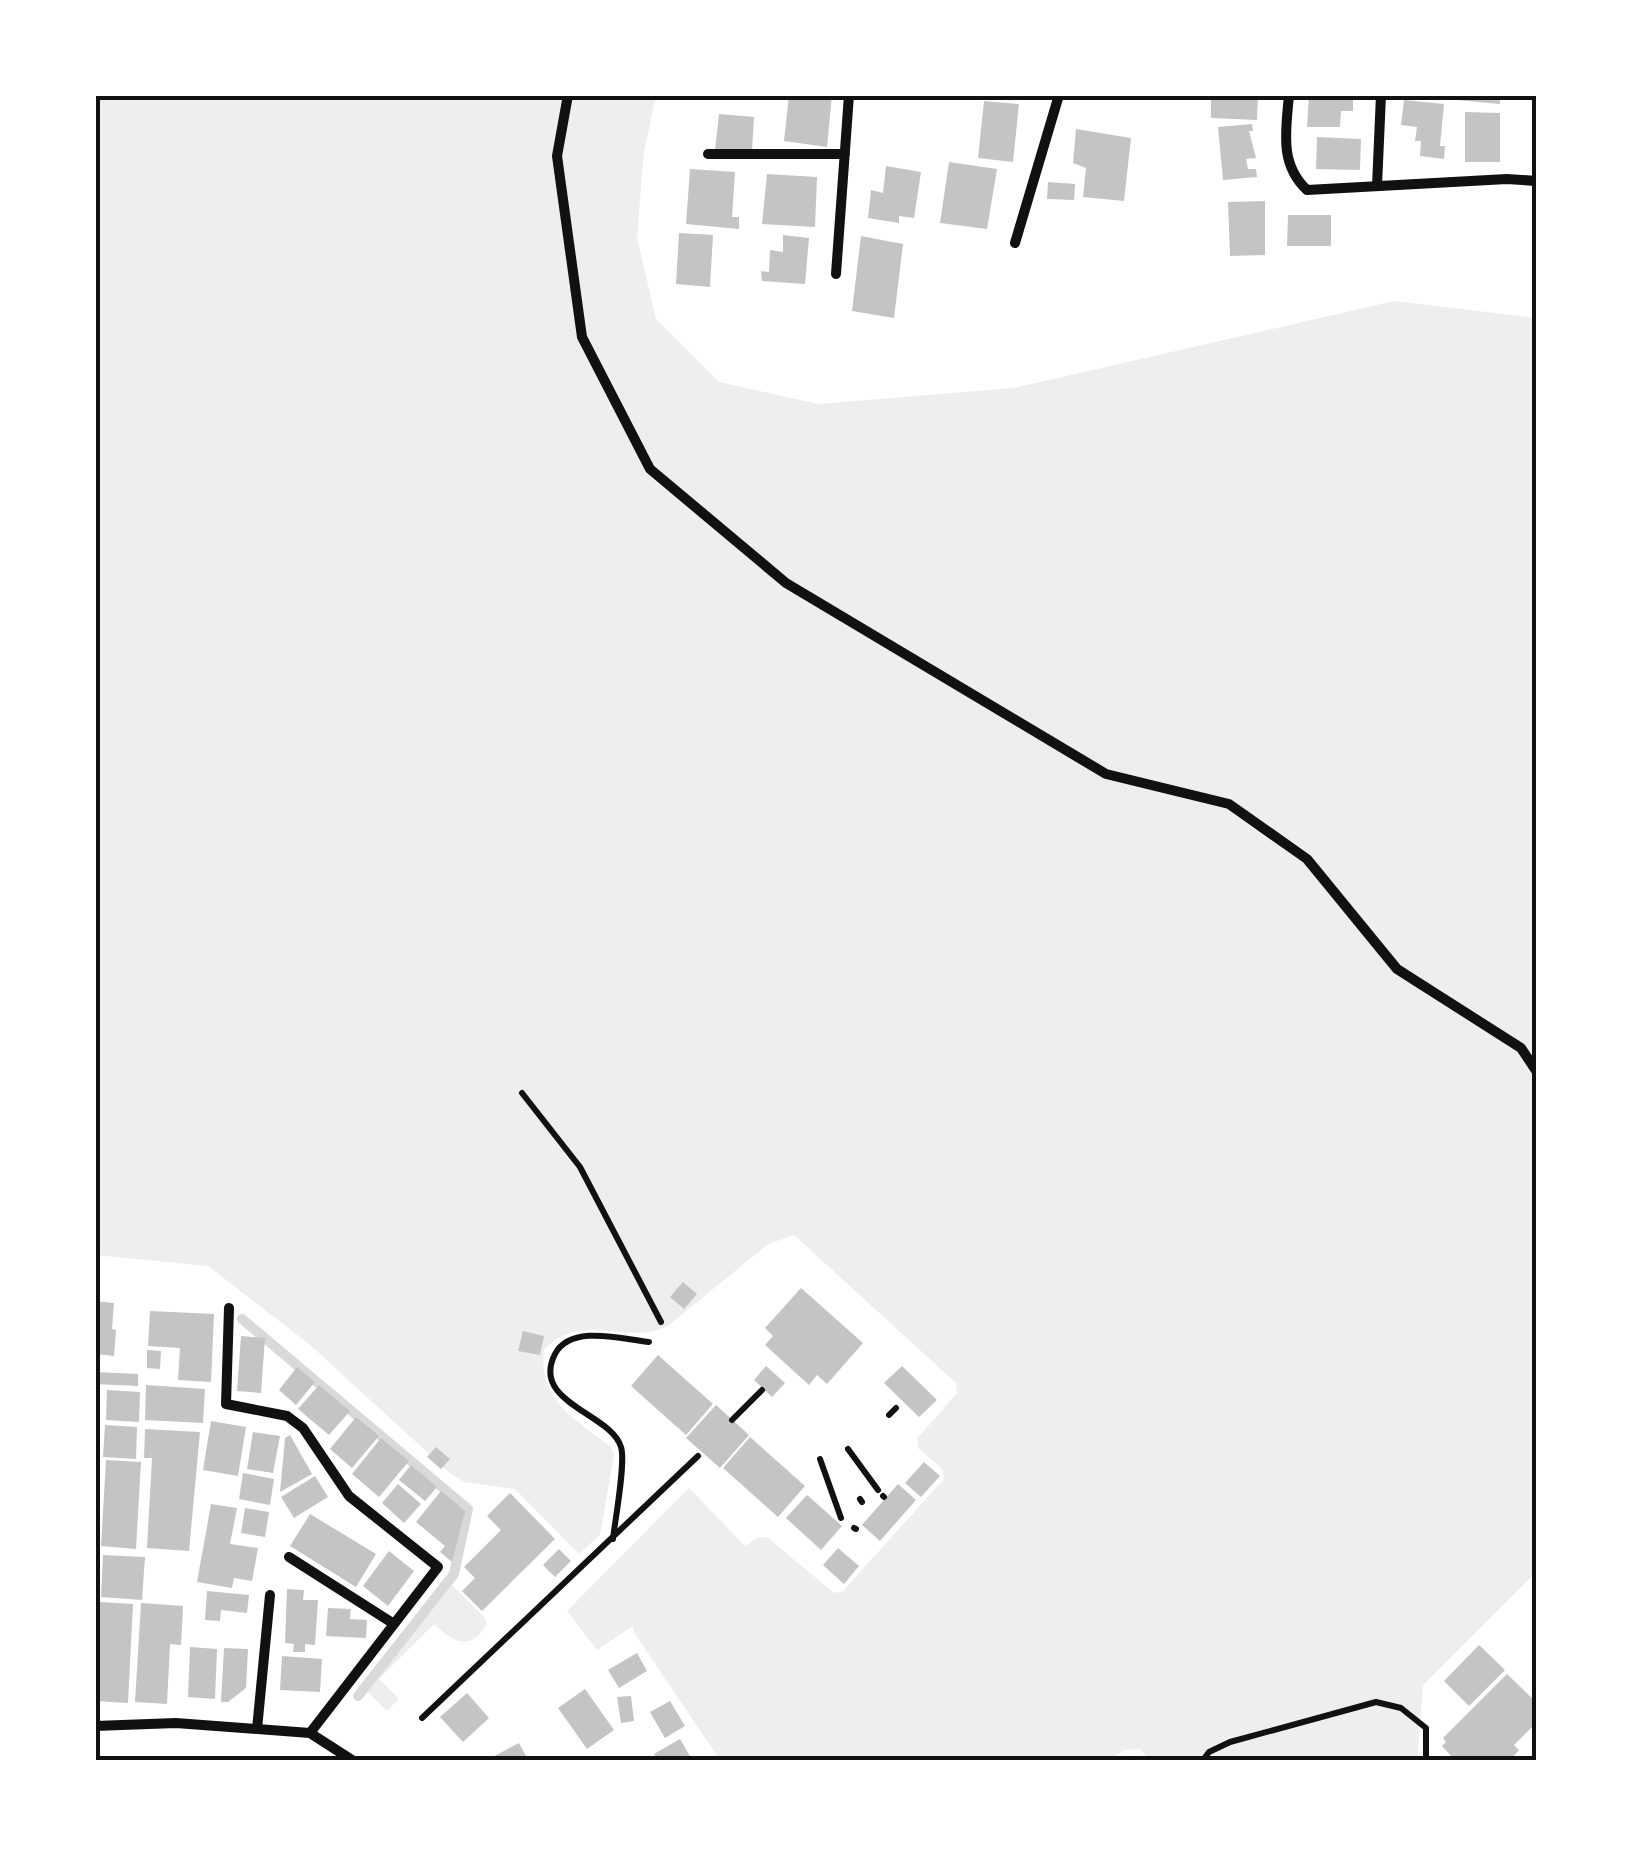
<svg xmlns="http://www.w3.org/2000/svg" width="1632" height="1855" font-family="'Source Serif 4',serif">
<style>
.green{fill:#eee}
.lines{fill:none;stroke-linecap:round;stroke-linejoin:round}
.stream{stroke:#d9d9d9;stroke-width:10}
.building{fill:#c4c4c4}
.path{stroke:#111;stroke-width:6}
.minor{stroke:#111;stroke-width:10}
.neatline{fill:none;stroke:#111;stroke-width:4}
</style>
<rect width="100%" height="100%" fill="#fff"/>
<path class="green" d="M95 95H656L644 152 637 237 656 319 719 382 818 404 1014 388 1394 301 1537 318V1571L1423 1685 1417 1760H1150L1140 1749 1124 1750 1109 1760H720L633 1631V1626L597 1650 567 1611 689 1488 745 1546 757 1538 767 1537 834 1593 843 1591 944 1479 943 1470 918 1448 917 1439 957 1393 956 1383 794 1235 768 1244 668 1326C627 1347 582 1309 544 1350 538 1401 575 1419 611 1447L614 1455 600 1535 579 1554 515 1489 464 1482 451 1474 309 1344 208 1266 95 1255Z
M452 1585 485 1618 487 1624C469 1653 453 1641 434 1624L379 1679 399 1699 387 1711 366 1690Z"/>
<g class="lines">
<path class="stream" d="M242 1319 468 1509 454 1574 358 1696"/>
</g>
<path class="building" d="M789 95H832L827 147 784 141Z
M1211 95H1258L1257 120 1211 118Z
M1309 95 1353 99V111H1341L1340 127H1307Z
M1457 95H1500V104L1457 100Z
M1404 100 1444 104 1440 146H1445L1444 159 1420 156 1421 141H1415L1417 127 1401 125Z
M984 101 1019 104 1013 162 978 158Z
M1465 112 1500 113V162H1465Z
M719 114 754 117 752 150H715Z
M1252 124 1253 131H1249L1256 158 1246 159 1248 169H1256L1257 177 1223 180 1218 127Z
M1076 129 1131 138 1124 201 1083 197 1086 168 1073 163Z
M1317 137 1361 139 1360 170 1316 169Z
M949 162 997 169 987 229 940 223Z
M886 166 921 172 914 218 899 216V223L868 218 871 190 883 193Z
M690 169 735 172 732 217H739V229L686 224Z
M767 174 817 177 815 227 762 224Z
M1048 182 1075 184 1074 200 1047 199Z
M1265 201V255L1230 256 1228 202Z
M1288 215H1331V246H1287Z
M679 233 713 235 710 287 676 284Z
M783 235 809 238 805 284 762 281 761 271 769 272 770 250 783 252Z
M861 236 903 244 894 318 852 311Z
M683 1282 697 1294 684 1309 670 1297Z
M801 1288 863 1343 827 1384 817 1375 809 1385 765 1345 773 1336 765 1328Z
M95 1301 114 1303 112 1329 116 1330 114 1356 95 1354Z
M150 1311 214 1314 211 1382 178 1380 180 1348 148 1346Z
M523 1331 544 1336 540 1355 518 1351Z
M241 1336 265 1338 261 1393 237 1391Z
M147 1350 161 1351 160 1369 147 1368Z
M658 1355 713 1404 686 1435 631 1386Z
M766 1366 785 1383 772 1397 754 1380Z
M902 1366 937 1400 919 1417 884 1383Z
M297 1367 315 1382 296 1405 279 1390Z
M95 1372 138 1374V1386L95 1384Z
M146 1385 205 1389 203 1423 145 1420Z
M319 1385 350 1411 329 1435 298 1409Z
M107 1390 140 1392 139 1422 106 1420Z
M716 1405 749 1435 720 1468 686 1438Z
M356 1417 379 1436 352 1468 330 1449Z
M211 1421 246 1427 238 1476 203 1470Z
M105 1425 137 1427 136 1459 103 1457Z
M145 1429 200 1432 189 1551 147 1548 152 1458H144Z
M253 1432 280 1436 273 1473 247 1469Z
M290 1435 312 1474 280 1492 285 1438Z
M750 1437 805 1486 778 1517 723 1468Z
M381 1438 409 1461 379 1497 352 1474Z
M436 1447 450 1459 441 1469 427 1457Z
M106 1460 141 1462 136 1549 101 1546Z
M924 1462 940 1476 921 1497 905 1483Z
M411 1465 437 1487 425 1501 399 1480Z
M243 1473 274 1479 270 1505 239 1499Z
M315 1476 328 1497 294 1518 281 1497Z
M398 1484 421 1504 404 1523 382 1503Z
M898 1484 916 1500 880 1541 862 1525Z
M441 1491 465 1511 452 1562 440 1552 445 1546 416 1522Z
M510 1493 555 1539 482 1611 462 1591 475 1578 464 1567 501 1530 487 1516Z
M807 1495 842 1526 821 1550 786 1518Z
M211 1504 237 1508 230 1544 258 1548 252 1581 234 1578 232 1588 197 1582Z
M245 1508 269 1512 265 1537 241 1533Z
M310 1514 376 1554 356 1587 290 1546Z
M838 1548 859 1566 844 1584 823 1565Z
M559 1549 571 1561 555 1577 543 1565Z
M389 1551 414 1571 388 1606 363 1586Z
M103 1555 145 1557 142 1600 101 1597Z
M287 1589 304 1590 303 1600H318L315 1645 305 1644V1652H293L294 1644 285 1643Z
M207 1591 249 1595 247 1613 221 1610 220 1621 205 1620Z
M100 1602 133 1604 128 1703 95 1701Z
M141 1603 183 1606 181 1645 170 1644 167 1704 135 1702Z
M328 1608 351 1609 350 1619 367 1620 366 1638 326 1636Z
M1479 1645 1505 1670 1469 1706 1444 1681Z
M190 1647 217 1649 215 1699 188 1697Z
M224 1648 248 1649 246 1688 228 1702H221Z
M637 1653 647 1671 619 1688 608 1670Z
M282 1656 322 1659 320 1692 280 1690Z
M1507 1674 1537 1703V1722L1514 1745 1519 1750 1510 1760H1449L1452 1757 1442 1746 1446 1742 1443 1738Z
M585 1689 614 1730 587 1749 558 1708Z
M467 1693 489 1718 463 1742 440 1717Z
M631 1696 634 1721 621 1723 617 1697Z
M670 1701 685 1726 665 1738 650 1712Z
M680 1739 691 1758 658 1760 654 1754Z
M519 1743 528 1760H487Z"/>
<g class="lines">
<path class="path" d="M522 1093 580 1167 661 1322
M889 1415 896 1408
M732 1420 762 1390
M848 1449 878 1490
M820 1459 841 1518
M883 1496 884 1497
M860 1499 862 1502
M854 1528 856 1529
M613 1539C615 1520 626 1462 621 1447 611 1413 530 1403 555 1354 571 1324 622 1339 649 1342
M422 1718 698 1456
M1203 1760 1209 1752 1230 1742 1376 1702 1401 1708 1426 1728V1760"/>
<path class="minor" d="M568 95 557 156 582 337 650 469 786 583 1106 774 1229 804 1307 859 1397 969 1521 1048 1537 1072
M1289 95C1286 130 1279 164 1307 190L1507 179 1537 181
M708 154H845
M1377 186 1381 95
M1015 243 1059 95
M836 274 849 95
M229 1308 226 1404 287 1416 303 1428 349 1496 438 1567 310 1733
M289 1557 394 1624
M95 1726 176 1723 310 1733 352 1760
M257 1729 270 1595"/>
</g>
<rect width="1632" height="1855" fill="none" stroke="#ffffff" stroke-width="195"/>
<rect x="98" y="98" width="1436" height="1660" class="neatline"/>
</svg>
